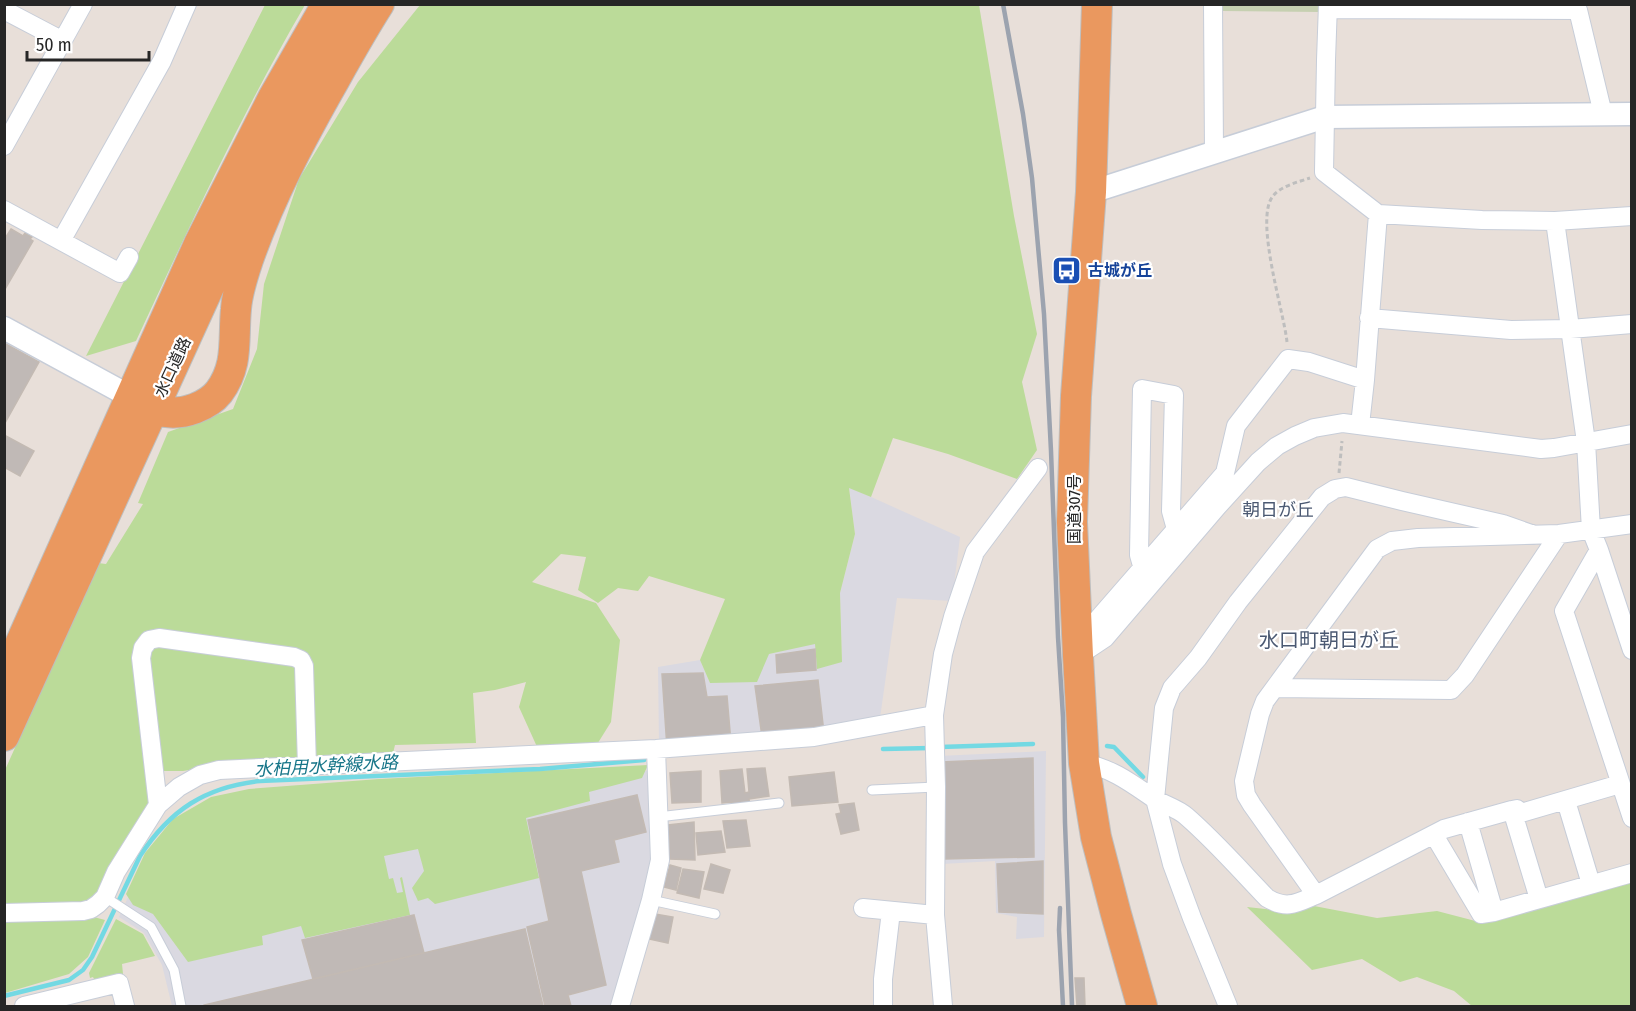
<svg xmlns="http://www.w3.org/2000/svg" width="1636" height="1011" font-family="'Fira Sans Condensed','Noto Sans JP',sans-serif">
<style>
.industrial{fill:#dad9e1}
.green{fill:#bbdb99}
.cemetery{fill:#c6d0b1}
.lines{fill:none;stroke-linecap:round;stroke-linejoin:round}
.stream{stroke:#73d9e3;stroke-width:4.5}
.building{fill:#c0b9b6;stroke:#c3bab3;stroke-width:1.5}
.service-casing{stroke:#c7cdd8;stroke-width:11}
.minor-casing{stroke:#c7cdd8;stroke-width:20}
.tertiary-casing{stroke:#c7cdd8;stroke-width:25}
.trunk-casing{stroke:#bebebe;stroke-width:32}
.path{stroke:#bebebe;stroke-width:3;stroke-dasharray:4.5 3;stroke-linecap:butt}
.service{stroke:#fff;stroke-width:9}
.minor{stroke:#fff;stroke-width:18}
.tertiary{stroke:#fff;stroke-width:22}
.trunk{stroke:#ea985f;stroke-width:30}
.rail{stroke:#9ca3af;stroke-width:4.5}
.labels{text-anchor:middle;stroke-width:4.5;stroke-linejoin:round;paint-order:stroke}
.transit-label{font-size:16px;font-weight:bold;fill:#164399;stroke:#fff;text-anchor:start}
.street-label{font-size:16px;fill:#262626;stroke:#fff}
.neighbourhood-label{font-size:18px;fill:#4b5972;stroke:#fff}
.water-label{font-size:18px;font-style:italic;fill:#187689;stroke:#fff}
.quarter-label{font-size:20px;fill:#4b5972;stroke:#fff}
</style>
<rect width="100%" height="100%" fill="#e8dfd9"/>
<path class="industrial" d="M849 487 960 537 952 601 897 598 880 718 815 730 659 743 658 667 700 660 710 683 769 654 816 643 842 662 840 593 855 534Z
M1046 751 1044 937 1016 939 1017 917 996 913 995 861 942 864 939 756Z
M647 771 653 860 612 1006H172L162 965 144 933 119 917 148 854 287 786Z"/>
<path class="green" d="M265 5H305C242 113 189 227 136 341L86 356Z
M420 5H979L1014 216 1037 334 1022 382 1037 450 1017 479 948 454 893 438 871 497 849 488 855 534 840 593 842 662 817 669 815 644 769 654 757 682 710 683 700 660 725 599 649 576 638 591 618 588 598 603 578 590 586 557 561 554 532 582 596 603 620 640 611 722 596 746 538 749 519 707 526 682 495 690 473 693 476 743 395 745 392 757 310 761 306 665 141 636 153 792 148 810 101 893 82 907H5V770L98 563 106 564 143 504 138 503 168 432 233 409 257 349 264 284 299 179 358 82Z
M151 642 300 661 305 761 207 767 183 771H161L143 658Z
M648 765 642 778 589 792 590 801 526 818 539 878 435 904 428 898 418 901 412 888 424 871 418 849 384 856 389 879 393 878 397 893 403 892 400 878 402 877 410 915 305 938 301 926 262 936 263 945 188 962 153 914 133 905 126 894 145 853 173 819 211 797 249 789 379 779Z
M1631 881V1006H1472L1454 991 1417 977 1400 982 1362 959 1312 970 1247 907 1284 911 1314 906 1377 918 1437 911 1483 923Z
M90 916 105 920 88 957 69 974 5 993 4 918Z
M116 919 143 934 155 956 122 964 123 974 95 981 93 977 90 978 89 973Z"/>
<path class="cemetery" d="M1222 5H1320V12L1222 11Z"/>
<g class="lines">
<path class="stream" d="M1107 746 1114 747 1143 777
M940 747 1033 744
M883 749 931 748
M4 996 69 980 83 970 92 957 140 856C170 810 205 787 260 781L540 769 644 760"/>
</g>
<path class="building" d="M11 229 23 236 25 233 32 237 30 239 33 241 4 291V240Z
M4 343 39 362 5 423H4Z
M4 435 34 451 20 476 4 467Z
M815 649 816 670 777 673 776 655Z
M703 673 707 697 727 696 731 743 667 748 662 674Z
M818 680 824 733 762 737 755 686Z
M1033 758 1034 857 944 859 941 762Z
M765 768 769 796 749 799 750 805 732 807V802L722 803 720 771 742 769 745 793 749 792 747 769Z
M701 771V802L672 803 670 773Z
M834 772 838 802 792 806 789 777Z
M637 795 646 832 614 840 619 862 581 871 606 985 568 995 571 1006H545L527 927 549 921 528 820Z
M854 803 859 830 841 834 836 814 841 813 839 805Z
M746 820 750 846 727 848 723 821Z
M694 822 695 860 670 859 668 825Z
M721 831 725 852 698 855 696 833Z
M1043 861V914L999 912 997 864Z
M711 864 730 870 723 893 704 889Z
M670 865 681 868 676 890 664 887Z
M683 869 704 872 699 898 677 893Z
M655 914 673 917 668 943 649 939Z
M414 915 424 953 313 979 302 940Z
M525 929 543 1006H204V1005Z
M1075 978H1084L1085 1006H1077Z"/>
<g class="lines">
<defs>
<path id="service" d="M872 790 936 787
M658 817 779 803
M105 897 151 927 174 970 181 1006
M651 900 715 914"/>
<path id="minor" d="M1213 4 1214 152
M1328 4 1326 60 1324 172 1378 214 1482 220 1555 221 1632 216
M1328 9 1578 10 1603 114
M4 10 63 41
M4 146 83 4
M4 210 120 273 129 257
M1555 221 1586 442 1591 530 1599 550 1564 611 1632 818
M61 241 162 61 187 4
M1369 318 1511 330 1570 329 1632 324
M1360 425 1365 380 1378 214
M1599 550 1632 650
M1143 569 1139 555 1142 389 1174 395 1171 511 1176 529
M1081 649 1091 627 1225 473 1236 426 1288 359 1309 362 1365 380
M1078 656 1105 638 1218 506 1258 462 1277 446 1295 436 1314 428 1343 423 1541 449 1554 448 1632 434
M1276 688 1451 690 1465 675 1559 534
M1084 763C1111 768 1131 783 1153 798 1164 805 1177 808 1186 816 1215 841 1241 871 1267 898 1287 910 1297 903 1316 895L1444 829 1512 810 1517 809 1521 813 1620 784
M1566 801 1591 884
M158 805 141 658 143 648 149 640 159 638 294 657 301 660 304 666 307 766
M1512 810 1539 899
M1468 822 1494 912
M1434 835 1481 914 1494 912 1632 873
M1316 895 1252 805 1246 795 1244 781 1260 714 1265 701 1377 549 1392 541 1418 538 1559 534 1632 524
M863 908 935 915
M4 913 83 911 91 909 98 904 105 897 116 872 158 805 179 787 200 775 219 770 656 749 814 737 934 715
M24 1006 119 983 125 1006
M620 1006 651 900 660 860 656 749
M883 1006V979L891 911
M943 1006 935 915 936 787 934 715 943 654 953 617 975 552 1038 468
M1228 1006 1192 918 1172 864 1155 799 1164 708 1172 688 1198 658 1238 602 1322 497 1335 489 1346 487 1402 501 1503 524 1534 535"/>
<path id="tertiary" d="M1091 192 1325 117 1632 114
M4 328 131 397"/>
<path id="trunk" d="M1097 4 1091 192 1076 396 1072 522 1078 656 1084 763 1096 837 1116 914 1142 1006
M136 399C145 404 155 410 165 412 184 415 208 406 219 392 239 365 233 340 236 309 237 293 243 275 248 260 270 197 302 137 335 79 349 54 363 29 379 4
M4 680 199 244 273 98 327 4
M4 736 282 127 316 62 352 4"/>
</defs>
<use href="#service" class="service-casing"/>
<use href="#minor" class="minor-casing"/>
<use href="#tertiary" class="tertiary-casing"/>
<use href="#trunk" class="trunk-casing"/>
<path class="path" d="M1287 342C1284 312 1254 219 1273 196 1281 186 1298 182 1310 178
M1339 473 1342 441"/>
<use href="#service" class="service"/>
<use href="#minor" class="minor"/>
<use href="#tertiary" class="tertiary"/>
<use href="#trunk" class="trunk"/>
<path class="rail" d="M1003 4 1023 114 1032 178 1044 314 1051 451 1058 637 1063 717 1065 823 1072 1006
M1060 908 1059 930 1063 1006"/>
</g>
<defs>
<symbol id="bus-square" viewBox="-11 -11 22 22"><rect x="-9" y="-9" width="18" height="18" rx="4" fill="#1a4fb4" stroke="#fff"/><path d="M-5-6H5V4H4V6H2V4H-2V6H-4V4H-5ZM-3.5-4V0h7V-4ZM-3.5 1.2v1.5H-2V1.2ZM2 1.2v1.5H3.5V1.2Z" fill="#fff"/></symbol>
</defs>
<g fill-rule="evenodd">
<use href="#bus-square" x="1050" y="254" width="33" height="33"/>
</g>
<g class="labels">
<g class="transit-label">
<text x="1088" y="276">古城が丘</text>
</g>
<g class="street-label">
<text transform="translate(172 367) rotate(-65)" y="6">水口道路</text>
<text transform="translate(1074 509) rotate(-90)" y="6">国道307号</text>
</g>
<g class="neighbourhood-label">
<text x="1278" y="516">朝日が丘</text>
</g>
<g class="water-label">
<text transform="translate(326 766) rotate(-3)" y="6">水柏用水幹線水路</text>
</g>
<g class="quarter-label">
<text x="1329" y="647">水口町朝日が丘</text>
</g>
</g>
<rect width="1636" height="1011" fill="none" stroke="#262626" stroke-width="12"/>
<path d="M27 51v9h122v-9" fill="none" stroke="#262626" stroke-width="3"/>
<text x="36" y="51" font-size="18" fill="#262626" stroke="#ffffff" stroke-width="4.5" paint-order="stroke">50 m</text>
</svg>
